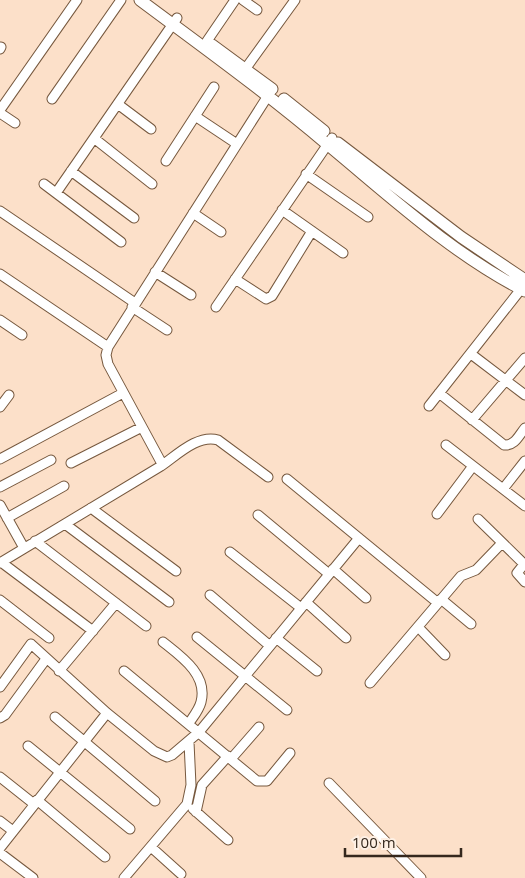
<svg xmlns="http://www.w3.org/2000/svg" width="525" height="878" font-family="'Open Sans',sans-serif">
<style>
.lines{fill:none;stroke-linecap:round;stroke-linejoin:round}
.minor-casing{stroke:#76583e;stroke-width:11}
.major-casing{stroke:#76583e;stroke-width:13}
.minor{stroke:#fff;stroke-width:9}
.major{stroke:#fff;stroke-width:11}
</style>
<rect width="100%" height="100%" fill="#fce0c9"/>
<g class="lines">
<defs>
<path id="minor" d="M243 0 257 10
M207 41 235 0
M0 49 1 47
M246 68 295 0
M52 99 121 0
M119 105 151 129
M0 110 77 0
M0 113 15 123
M195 116 237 144
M95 139 152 184
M166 161 214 87
M71 171 134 218
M306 174 368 217
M44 184 121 242
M56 193 177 18
M282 210 343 253
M0 211 135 303
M193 213 221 232
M155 272 191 295
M0 274 108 347
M235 279 266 299 272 296 312 231
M132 307 167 330
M216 307 332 138
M0 320 22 335
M471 354 525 395
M439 393 504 445C515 446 519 435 525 428
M429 406 525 284
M0 407 9 395
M472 420 525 358
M446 445 525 506
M0 459 123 393
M71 463 142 427
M161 466C177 455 198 434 218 440L268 477
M287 479 438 603
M0 487 51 460
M503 489 525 461
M0 505 24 548
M91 508 176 571
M437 514 473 466
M258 515 329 574
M7 518 64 486
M478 519 524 564
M65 524 169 602
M35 541 146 626
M230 552 301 608
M1 562 93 631
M0 563 161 466V462L108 364 106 355 108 347 271 91
M525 563 517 573 525 582
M333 569 366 598
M210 595 270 646
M441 599 471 624
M0 600 49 638
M306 602 346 638
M418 627 445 655
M197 637 287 710
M276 638 317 671
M163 642C182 657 208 675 201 702 199 710 193 717 189 723
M59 671 116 603
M124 671 257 781H267L290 753
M370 683 461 576 476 570 502 543
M0 687 31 644 107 713 154 751 167 757 172 755 199 732 359 538
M55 717 155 801
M0 718 5 715 46 659
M28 746 130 829
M231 759 259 727
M0 777 34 804
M329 783 421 878
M37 800 105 857
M193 809 228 840
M196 812 202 785 228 756
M0 821 13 831
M151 847 181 874
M0 848 107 713
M0 853 33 878
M124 878 187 804 191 785 189 742"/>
<path id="major" d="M140 0C203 47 267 93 327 144 390 196 452 254 525 291
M212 45 272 89
M284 99 324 131
M338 143 461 237 525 280"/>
</defs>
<use href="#minor" class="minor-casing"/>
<use href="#major" class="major-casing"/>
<use href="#minor" class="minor"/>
<use href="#major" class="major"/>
</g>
<path d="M345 848v8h116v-8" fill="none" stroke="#35281d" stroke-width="2.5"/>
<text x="352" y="848" font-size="15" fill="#35281d" stroke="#fef0e4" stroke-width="4" paint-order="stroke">100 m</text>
</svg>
